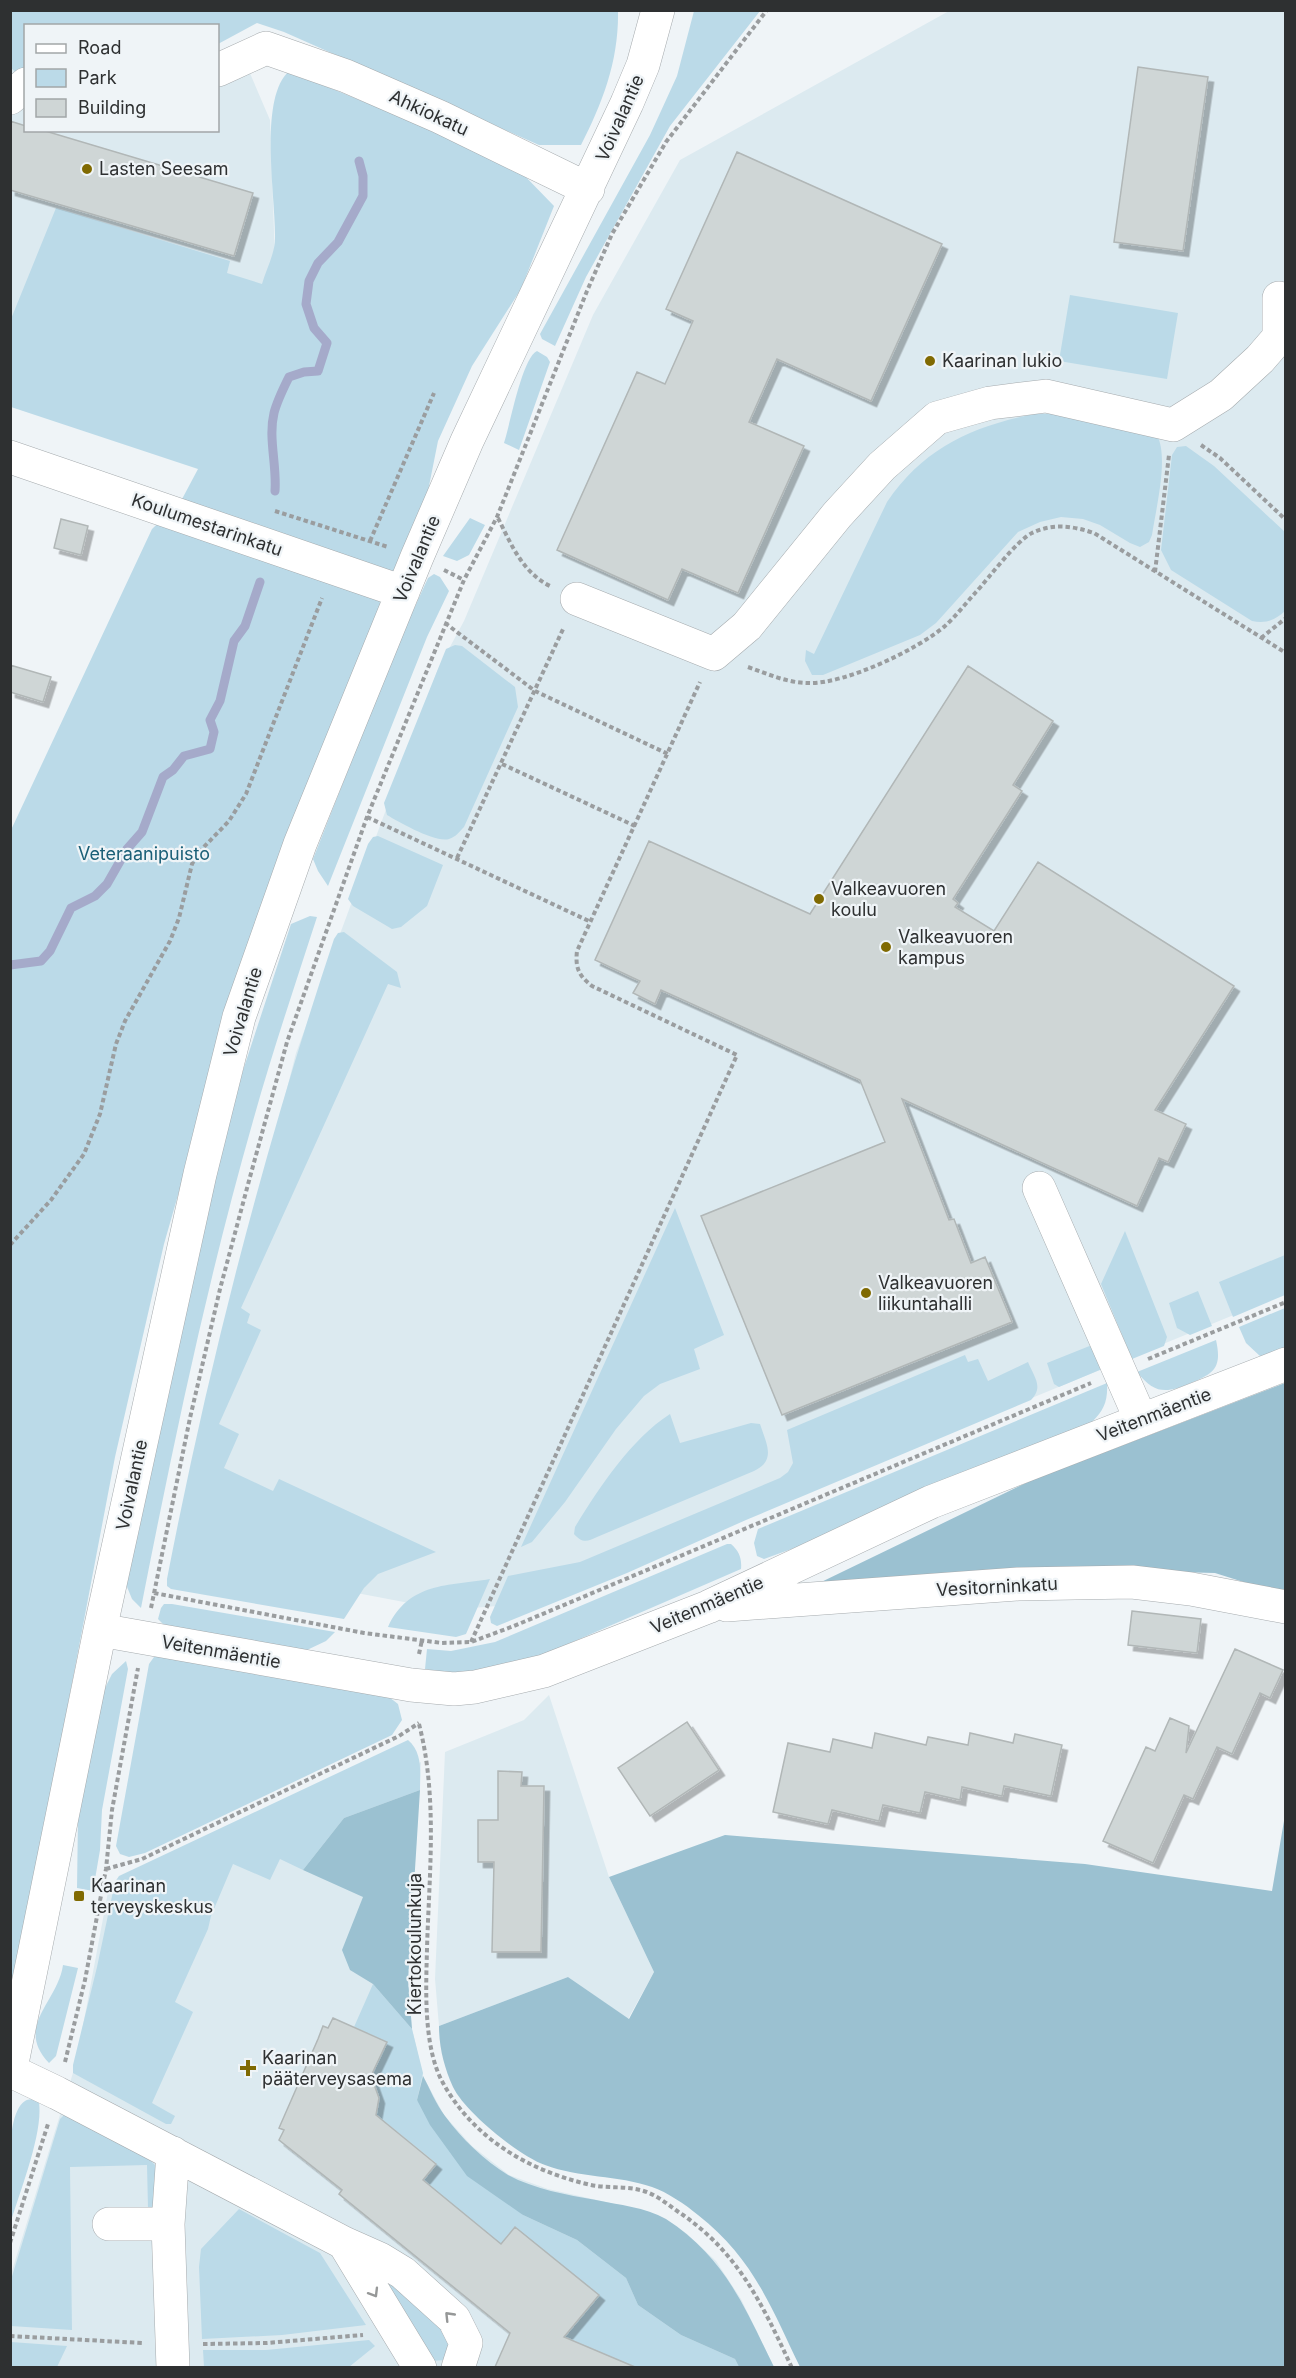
<svg xmlns="http://www.w3.org/2000/svg" width="1296" height="2378" font-family="Inter,sans-serif">
<style>
.built{fill:#dceaf0}
.green{fill:#bbdae8}
.forest{fill:#9bc1d1}
.lines{fill:none;stroke-linecap:round;stroke-linejoin:round}
.stream{stroke:#a5aaca;stroke-width:9}
.building{fill:#cfd6d6;stroke:#b1b7b7;stroke-width:1.5;filter:url(#shadow)}
.minor-casing{stroke:#a6abae;stroke-width:34}
.path{stroke:#9a9d9f;stroke-width:4;stroke-dasharray:4.5 3;stroke-linecap:butt}
.minor{stroke:#fff;stroke-width:33}
.oneway{stroke:#969898}
.poi-dot{fill:#806a02;stroke:#eff4f7;stroke-width:2}
.labels{text-anchor:middle;stroke-width:4.5;stroke-linejoin:round;paint-order:stroke}
.street-label{font-size:18px;fill:#2e3031;stroke:#eff4f7}
.poi-label{font-size:18px;fill:#2e3031;stroke:#eff4f7;text-anchor:start}
.park-label{font-size:18px;fill:#1b6078;stroke:#eff4f7}
</style>
<defs>
<filter id="shadow"><feDropShadow dx="5.5" dy="5.5" stdDeviation="0" flood-color="#0004"/></filter>
</defs>
<rect width="100%" height="100%" fill="#eff4f7"/>
<path class="built" d="M949 11H1285V1294L584 1582 510 1605 446 1610 210 1565 195 1450 296 1053 438 669 464 621 593 315 680 160Z
M218 56 246 64 270 120 276 287 11 407V69L16 62 25 59 26 130H218Z
M549 1695 609 1877 654 1972 628 2019 568 1977 439 2026 435 1979 445 1752 524 1720Z
M421 1762 408 1980 412 2029 423 2076 444 2115 472 2146 509 2175 548 2189 646 2211 663 2218 686 2233 716 2261 741 2299 774 2367 11 2368V2274L76 2063 108 1892Z"/>
<path class="green" d="M618 10C619 60 603 102 581 145H539L284 32 257 23 218 44V26H26L25 71 18 74 11 68 10 11Z
M694 11H760L670 126 586 277 555 346 542 339 540 334 650 135 677 76Z
M289 71 495 156 521 172 554 206 521 289 472 366 438 441 425 506 212 1076 164 1244 115 1457 11 2004V830L152 529 181 501 198 469 11 407V319L56 208 230 261 227 273 262 284C266 270 275 253 275 239 276 198 258 99 289 71Z
M1070 295 1178 313 1167 379 1059 361Z
M537 351 547 357 550 362 519 450 504 443C510 425 522 358 537 351Z
M1034 414H1065L1157 435C1169 458 1156 508 1152 535L1149 542 1140 547 1130 543 1100 525 1083 519 1061 517 1040 522 1018 532 936 623 920 635 823 675H812L805 661 806 650 814 654 887 502C924 448 971 427 1034 414Z
M1186 446 1214 466 1285 532V611C1275 620 1266 624 1252 621L1171 570 1161 550 1172 455 1177 447Z
M470 518 485 525 469 555 457 561 443 556Z
M434 574 440 577 449 591 427 637 328 886 318 871 313 859 397 646 428 578Z
M455 645 462 646 515 687 518 707 464 827C460 831 456 837 449 839 435 843 399 822 387 815L384 803 446 649Z
M378 836 443 865 427 906 401 927 392 929 353 906 348 899 368 844 373 837Z
M310 916 317 917C295 985 272 1053 253 1121 207 1282 173 1445 141 1608L132 1599 125 1582 231 1107 291 924Z
M344 932 397 972 401 988 388 984 241 1308 250 1314 247 1323 261 1330 219 1424 239 1434 224 1468 273 1491 279 1479 436 1552 378 1574 364 1588 344 1619 171 1589 167 1586V1579C209 1362 264 1149 334 939L338 933Z
M675 1208 724 1335 694 1349 700 1369 660 1384 644 1396 616 1429 565 1502 532 1542 521 1547Z
M1125 1231 1167 1337 1164 1346 1132 1359 1101 1284Z
M1285 1255V1295L1233 1317 1219 1282Z
M1198 1291 1212 1326 1190 1335 1177 1328 1169 1303Z
M1285 1308V1348L1261 1357 1246 1343 1239 1327Z
M1216 1340C1222 1367 1215 1373 1191 1383 1167 1393 1155 1395 1137 1372Z
M1092 1345 1102 1369 1059 1387 1054 1384 1047 1363Z
M965 1355 968 1362 978 1359 988 1381 1028 1362C1034 1377 1044 1387 1031 1400L746 1520 627 1573 497 1626 491 1623 490 1617 508 1576 580 1562 780 1478 788 1472 793 1463 787 1430Z
M1107 1383C1108 1401 1104 1410 1092 1422L819 1539 764 1559 757 1556 754 1543 758 1529Z
M670 1414 680 1443 751 1423 760 1424C766 1443 777 1460 754 1471L597 1537C587 1542 582 1543 574 1534L575 1527C599 1488 631 1439 670 1414Z
M727 1544H731C739 1551 742 1558 741 1569L531 1660 462 1675 425 1669 427 1649 451 1651 495 1642Z
M490 1579 466 1634 456 1637 388 1627C409 1582 448 1586 490 1579Z
M164 1604H172L335 1632 326 1641 307 1650 164 1625 158 1619 161 1608Z
M164 1654 389 1697 398 1704 402 1720 392 1735 145 1853 129 1857 120 1854 116 1846 149 1664 154 1657Z
M126 1661 128 1669 102 1810 100 1850 93 1891 77 1888 78 1818 104 1690 112 1674Z
M408 1740C423 1753 420 1772 420 1790L344 1818 303 1870 280 1859 270 1880 233 1864 211 1916 208 1929 175 2002 193 2012 152 2103 175 2116 171 2124H166L73 2073V2065L97 1967 115 1882 119 1876Z
M63 1965 78 1968 56 2056 49 2063C14 2026 58 2002 63 1965Z
M373 1984 412 2029 423 2073 417 2100 523 2215 577 2240 626 2278 638 2305 681 2335 735 2359 739 2367H631V2366L562 2341 569 2326 598 2294 515 2227 501 2244 423 2180 436 2163 384 2121 373 2120 379 2098 371 2076 387 2042 354 2027Z
M38 2098C46 2126 20 2191 11 2221 11 2196 3 2115 25 2101 28 2099 34 2099 38 2098Z
M64 2115 145 2155 155 2165 156 2205 152 2209 148 2208 147 2165 70 2167 72 2330 11 2326 10 2283 60 2119Z
M239 2209 320 2253 366 2325 282 2335 202 2339 199 2267 201 2249Z
M384 2275 443 2325 449 2346 445 2360 432 2361 381 2277Z
M369 2340 375 2346 349 2367H204L203 2350H266Z
M10 2342H11L67 2346 57 2367H11Z"/>
<path class="forest" d="M1285 1383V1595L1215 1573 1103 1570 813 1586 1030 1481Z
M420 1790 408 1980 412 2029 373 1984 350 1970 342 1950 363 1897 303 1870 344 1818Z
M1285 1815V2367H800C771 2307 753 2258 698 2215 686 2205 667 2192 652 2187 618 2175 579 2178 545 2165 519 2156 465 2112 453 2087 444 2067 439 2047 439 2026L568 1977 629 2019 654 1972 609 1877 725 1835 1085 1864 1272 1891Z
M423 2076C430 2089 436 2104 445 2116 461 2138 485 2161 508 2175 534 2189 567 2195 596 2200 619 2205 645 2207 666 2219 725 2257 745 2308 774 2367H739L735 2359 681 2335 638 2305 626 2278 577 2240 523 2215 467 2176 430 2125 417 2100Z"/>
<g class="lines">
<path class="stream" d="M275 491C277 465 268 438 274 413 277 401 283 389 289 377L304 372 318 371 327 343 314 328 306 304 309 281 318 263 338 242 363 196V176L359 161
M10 965 41 961 50 951 71 908 95 896 107 884 127 849 142 832 163 777 173 770 184 756 210 749 214 732 210 720 220 701 234 641 245 626 260 582"/>
</g>
<path class="building" d="M1138 67 1208 77 1183 251 1114 242Z
M10 121 26 126V130H42L253 193 234 256 10 190Z
M737 152 942 244 871 401 777 359 749 422 804 446 738 593 682 569 668 600 557 550 637 372 665 384 693 321 666 309Z
M61 519 88 526 81 555 54 548Z
M10 665 51 677 43 702 10 692Z
M968 666 1053 721 1013 785 1022 791 953 899 958 903 955 907 994 931 1038 862 1234 986 1155 1110 1186 1124 1168 1162 1159 1158 1137 1206 902 1099 949 1220 954 1219 971 1263 985 1257 1012 1322 782 1415 701 1216 885 1142 860 1080 661 990 655 1004 633 993 640 981 595 960 649 841 810 914Z
M1132 1611 1201 1619 1197 1653 1128 1645Z
M1235 1649 1283 1670 1270 1698 1260 1693 1232 1754 1217 1747 1193 1799 1184 1795 1153 1863 1103 1841 1146 1747 1155 1751 1170 1718 1189 1726 1186 1753Z
M687 1722 719 1770 650 1816 618 1768Z
M875 1733 926 1745 928 1737 968 1745 970 1733 1013 1743 1015 1734 1062 1745 1051 1796 1004 1786 1002 1796 962 1787 960 1800 925 1792 920 1813 883 1805 879 1821 832 1810 828 1824 773 1812 788 1743 830 1752 833 1739 872 1748Z
M498 1771 522 1772 521 1786H544L541 1952H492L494 1862H478V1820H498Z
M333 2018 387 2042 371 2076 379 2098 376 2115 436 2164 423 2180 501 2244 515 2227 599 2295 564 2337 635 2367H495L510 2333 339 2194 342 2190 279 2140 284 2130 279 2128 318 2039 323 2026 328 2028Z"/>
<g class="lines">
<defs>
<path id="minor" d="M218 70 266 48 346 76 440 117 588 189
M10 98 26 84
M10 457 403 592
M577 599 714 654 747 626 837 515 882 466 937 418 990 403 1046 396 1173 425 1221 395 1260 359 1279 337V298
M1039 1188 1141 1420
M727 1605 1018 1584 1132 1582 1191 1589 1286 1607
M100 1630 411 1685 454 1689 475 1687 544 1671 708 1607 931 1502 1286 1364
M11 2071 57 2093 344 2243 380 2259 403 2273 454 2319 466 2343 458 2368
M10 2073 100 1630 200 1174 239 1017 300 844 417 557 467 441 627 103 643 65 658 10
M109 2224H168
M344 2243 420 2368
M173 2368 168 2224 173 2153"/>
</defs>
<use href="#minor" class="minor-casing"/>
<path class="path" d="M1201 445 1220 458 1286 520
M275 511 388 547
M498 518C511 544 522 572 550 586
M370 541 434 393
M444 570 464 580
M1155 572 1169 455
M445 623 535 691 668 754
M1261 638 1286 618
M748 667C768 674 787 683 809 683 845 684 917 650 945 626 956 616 966 603 976 592 989 578 1016 541 1032 533 1053 523 1073 526 1094 533L1286 653
M502 764 635 826
M367 817 591 922
M457 858 564 627
M10 1245 51 1200 84 1154 100 1114 116 1044 125 1021 170 941 179 918 192 864 200 851 229 821 246 794 322 598
M1148 1359 1286 1302
M154 1593 364 1633 442 1643 471 1642 514 1626 1091 1383
M151 1608 190 1418 220 1289 250 1177 287 1042 367 817 464 580 497 517 587 291 612 234 666 142 767 10
M471 1642 737 1055 592 986C579 976 575 968 577 951L700 682
M419 1654 422 1640
M419 1724C438 1797 429 1875 427 1949 426 1989 423 2047 443 2083 474 2139 529 2171 591 2185 610 2189 631 2185 649 2193 661 2198 672 2208 683 2215 740 2255 763 2306 792 2368
M106 1869 142 1859 399 1736 419 1723
M65 2062 85 1980 106 1869 112 1810 138 1668
M10 2243 48 2124
M10 2336 142 2343
M203 2344 267 2343 363 2335"/>
<use href="#minor" class="minor"/>
</g>
<defs><path id="oneway-chevron" d="M-2-3.5L2.5 0L-2 3.5" fill="none" stroke-width="1.6" stroke-linecap="round" stroke-linejoin="round" transform="scale(1.5)"/></defs>
<g class="oneway">
<use href="#oneway-chevron" transform="translate(374 2293) rotate(59)"/>
<use href="#oneway-chevron" transform="translate(449 2316) rotate(-134)"/>
</g>
<g class="poi-dot">
<circle cx="87" cy="169" r="6"/>
<circle cx="930" cy="361" r="6"/>
<circle cx="819" cy="899" r="6"/>
<circle cx="886" cy="947" r="6"/>
<circle cx="866" cy="1293" r="6"/>
<rect x="73" y="1890" width="12" height="12" rx="3"/>
<path d="M245 2059h6v6h6v6h-6v6h-6v-6h-6v-6h6z"/>
</g>
<g class="labels">
<g class="street-label">
<text transform="translate(429 113) rotate(25)" y="6">Ahkiokatu</text>
<text transform="translate(620 118) rotate(-66)" y="6">Voivalantie</text>
<text transform="translate(207 525) rotate(19)" y="6">Koulumestarinkatu</text>
<text transform="translate(417 559) rotate(-67)" y="6">Voivalantie</text>
<text transform="translate(243 1012) rotate(-73)" y="6">Voivalantie</text>
<text transform="translate(1154 1415) rotate(-21)" y="6">Veitenmäentie</text>
<text transform="translate(132 1485) rotate(-78)" y="6">Voivalantie</text>
<text transform="translate(997 1587) rotate(-3)" y="6">Vesitorninkatu</text>
<text transform="translate(707 1605) rotate(-23)" y="6">Veitenmäentie</text>
<text transform="translate(221 1652) rotate(10)" y="6">Veitenmäentie</text>
<text transform="translate(415 1944) rotate(-90)" y="6">Kiertokoulunkuja</text>
</g>
<g class="poi-label">
<text x="99" y="175">Lasten Seesam</text>
<text x="942" y="367">Kaarinan lukio</text>
<text x="831" y="895">Valkeavuoren<tspan x="831" dy="21">koulu</tspan></text>
<text x="898" y="943">Valkeavuoren<tspan x="898" dy="21">kampus</tspan></text>
<text x="878" y="1289">Valkeavuoren<tspan x="878" dy="21">liikuntahalli</tspan></text>
<text x="91" y="1892">Kaarinan<tspan x="91" dy="21">terveyskeskus</tspan></text>
<text x="262" y="2064">Kaarinan<tspan x="262" dy="21">pääterveysasema</tspan></text>
</g>
<g class="park-label">
<text x="144" y="860">Veteraanipuisto</text>
</g>
</g>
<rect width="1296" height="2378" fill="none" stroke="#2e3031" stroke-width="24"/>
<rect x="24" y="24" width="195" height="108" fill="#eff4f7" stroke="#a2a6a8" stroke-width="1.5"/>
<rect x="36" y="44" width="30" height="9" fill="#ffffff" stroke="#a2a6a8" stroke-width="1.5"/>
<text x="78" y="54" font-size="18" fill="#2e3031">Road</text>
<rect x="36" y="69" width="30" height="18" fill="#bbdae8" stroke="#a2a6a8" stroke-width="1.5"/>
<text x="78" y="84" font-size="18" fill="#2e3031">Park</text>
<rect x="36" y="99" width="30" height="18" fill="#cfd6d6" stroke="#a2a6a8" stroke-width="1.5"/>
<text x="78" y="114" font-size="18" fill="#2e3031">Building</text>
</svg>
